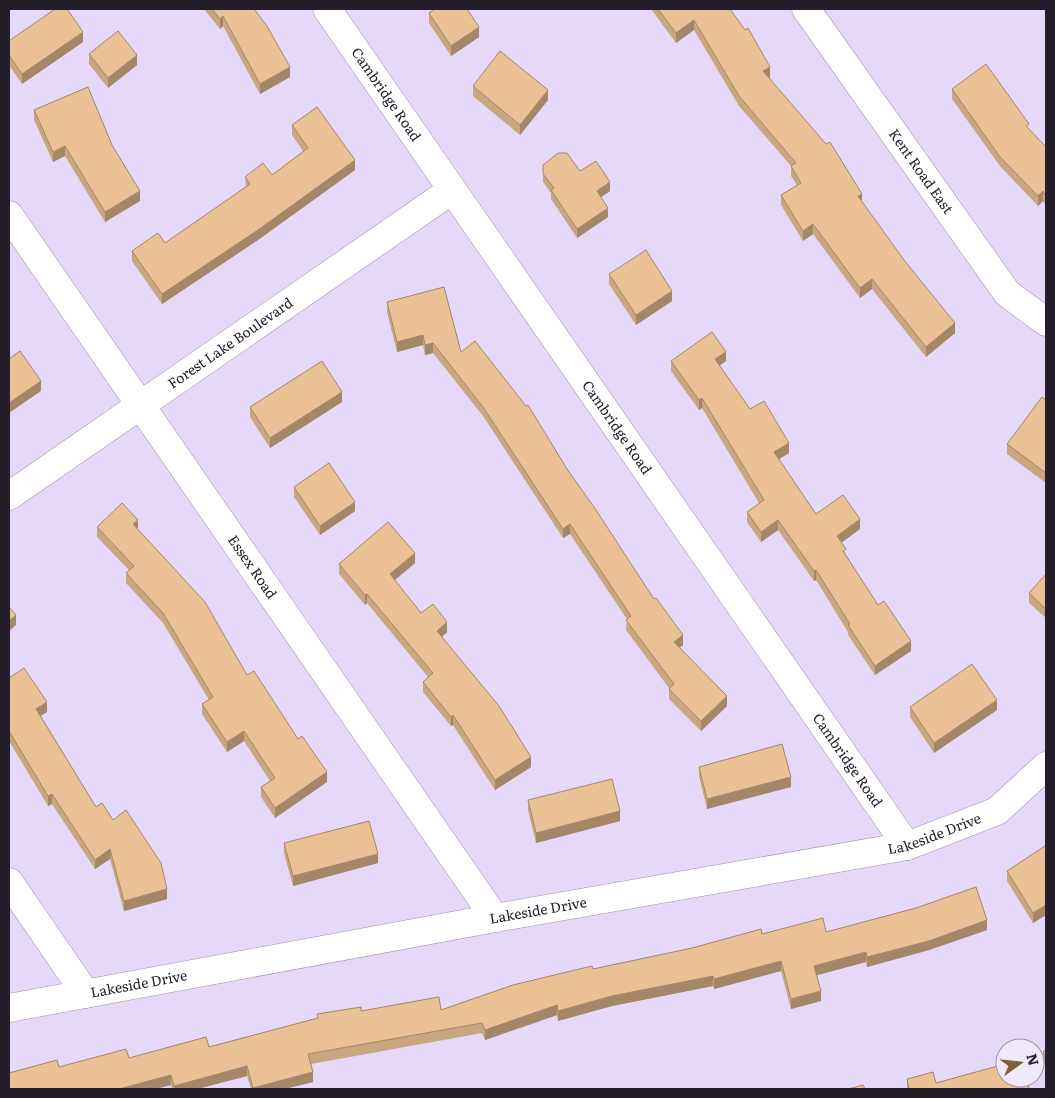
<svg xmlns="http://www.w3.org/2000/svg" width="1055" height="1098" font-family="Literata,serif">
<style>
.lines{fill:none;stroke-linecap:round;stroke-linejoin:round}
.street-casing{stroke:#9e91b0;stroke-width:29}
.street{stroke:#fff;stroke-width:28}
.wall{fill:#c8a67f}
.shaded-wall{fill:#a38768}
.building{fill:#e9c194;stroke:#a38768}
.labels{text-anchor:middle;stroke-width:4;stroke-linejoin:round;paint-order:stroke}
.street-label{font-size:14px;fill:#231e2a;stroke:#f0e8fc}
</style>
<rect width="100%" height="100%" fill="#e5d8f9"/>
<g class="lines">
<defs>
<g id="street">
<path id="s1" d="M327 9 907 846"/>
<path id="s2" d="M806 9 1007 293 1046 322"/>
<path id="s3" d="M9 215 495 918"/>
<path id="s4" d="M9 496 452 190"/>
<path d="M9 882 86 994"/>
<path id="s5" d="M9 1008 495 918 907 846 997 811 1046 766"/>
</g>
</defs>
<use href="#street" class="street-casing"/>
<use href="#street" class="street"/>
</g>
<path class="wall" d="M204 9H254L290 77 260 94 223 26 220 29Z
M433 9H467L479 37 451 56 429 23V13L434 10Z
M651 9H730L770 77 769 78 862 202 955 333 926 357 872 289 860 298 813 234 803 241 781 205V195L797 185 791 176V166L739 106 694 30 676 43Z
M9 41 83 42 22 84 9 65Z
M89 54 137 65 108 88 89 64Z
M473 86 548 100 520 135 473 96Z
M952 89 1029 129 1046 147V206L1043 201 1038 206 1000 166 952 99Z
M34 110 112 145 140 201 105 222 65 156 53 162 34 120Z
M292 125 355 170 258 240 162 304 132 261V251L165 243 246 187 245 177 272 175 303 151 292 135Z
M543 165 580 171 610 191 601 197 608 217 577 238 551 199V193L543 182Z
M609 274 672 301 636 325 609 284Z
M387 302 461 352 567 469 683 645 679 648 727 706 701 731 669 699V688L626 630 627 619 570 534 563 538 483 416 433 353 425 355 423 345 397 352 387 312Z
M671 361H726L719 366 750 409 789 453 779 459 816 514 860 529 841 543 846 555 878 605 911 651 875 675 848 635V632L816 580 814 581 778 530 761 542 747 522V512L759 503 702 408 699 410 671 371Z
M1046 400V483L1007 454V444Z
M342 402 270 448 250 417V407Z
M294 487 355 511 320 535 294 497Z
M97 527 138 530 247 675 298 739 327 782 275 818 261 797V787L270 781 244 741 227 752 202 714V704L209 700 163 623 126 583V573L129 570 97 537Z
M415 563 395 580 421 613 447 632 442 637 531 767 495 790 453 725 451 726 423 692V682L428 677 367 603 365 605 339 574V564Z
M1046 574V618L1029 603V593Z
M9 678 47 712 41 716 96 807 167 899 124 911 110 859 95 869 52 804 48 806 9 741Z
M910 707 997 710 934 753 910 717Z
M699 767 791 787 707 809 699 776Z
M528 800 620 821 536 843 528 810Z
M284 843 378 863 293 886 284 853Z
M1046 848V915L1033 923 1007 881V871Z
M987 930 929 950 867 967 866 962 817 975 821 1001 791 1009 781 971 714 989 713 986 612 1006 558 1021 557 1015 485 1040 482 1033 311 1064 313 1082 284 1089H251L247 1076 197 1089H172L171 1085 155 1089H9L59 1067 209 1047 317 1018V1014L361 1011 441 1010 593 969 762 934 826 932Z
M1046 1050V1067L1043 1062V1052Z
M907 1079 936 1083 1029 1089H907Z"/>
<path class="shaded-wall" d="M223 16V26L220 29V19Z
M694 20V30L676 43V33Z
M479 27V37L451 56V46Z
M83 32V42L22 84V74Z
M137 55V65L108 88V78Z
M290 67V77L260 94V84Z
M770 67V77L763 81V71Z
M548 90V100L520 135V125Z
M65 146V156L53 162V152Z
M355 160V170L258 240 162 304V294Z
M610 182V191L597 200V191Z
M140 191V201L105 222V212Z
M1043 191V201L1038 206V196Z
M862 194V204L858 196Z
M608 208V217L577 238V229Z
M813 224V234L803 241V231Z
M872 279V289L860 298V288Z
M672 291V301L636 325V315Z
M955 323V333L926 357V347Z
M423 335V345L397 352V342Z
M433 343V353L425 355V345Z
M726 352V361L715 369V359Z
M41 381V391L9 413V403Z
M342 392V402L270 448V438Z
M702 398V408L699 410V400Z
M789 443V453L774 462V452Z
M355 502V511L320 535V526Z
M860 519V529L837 546V536Z
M138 520V530L133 524Z
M778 520V530L761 542V532Z
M570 524V534L563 538V529Z
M415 553V563L390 584V574Z
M816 570V580L814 581V571Z
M367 594V603L365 605V595Z
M16 615V625L9 631V621Z
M447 622V632L437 641V631Z
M683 635V645L674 652V642Z
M911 641V651L875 675V666Z
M727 696V706L701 731V721Z
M997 700V710L934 753V743Z
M47 702V712L36 718V709Z
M453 715V725L451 726V717Z
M244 731V741L227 752V742Z
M531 757V767L495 790V780Z
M327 772V782L275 818V808Z
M791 777V787L707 809V799Z
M52 794V804L48 806V796Z
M620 811V821L536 843V833Z
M110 849V859L95 869V860Z
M378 854V863L293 886V876Z
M167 889V899L124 911V901Z
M1046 905V915L1033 923V913Z
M987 920V930L929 950 867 967V957Z
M866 952V962L814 976V966Z
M781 961V971L714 989V979Z
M713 976V986L612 1006 558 1021V1011L612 996Z
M821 991V1001L791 1009V999Z
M557 1005V1015L485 1040V1030Z
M247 1066V1076L197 1089H174V1086Z
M313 1072V1082L284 1089H253V1088Z
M171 1075V1085L155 1089H119Z"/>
<path class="building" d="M55 9H67L83 32 22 74 9 55V41Z
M212 9H254L267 26 290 67 260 84 223 16 220 19Z
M435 9H467L479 27 451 46 429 13Z
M658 9H730L745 30 748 28 770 67 763 71 826 144 830 142 862 194 858 196 904 260 955 323 926 347 872 279 860 288 813 224 803 231 781 195 801 183 791 166 796 163 739 96 694 20 676 33Z
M118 31 137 55 108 78 89 54Z
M500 51 548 90 520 125 473 86Z
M986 64 1029 124 1026 126 1046 147V196L1043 191 1038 196 1000 157 952 89Z
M88 87 112 145 140 191 105 212 65 146 53 152 34 110Z
M317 107 355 160 258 230 162 294 132 251 158 233 165 243 250 184 245 177 263 163 272 175 308 148 292 125Z
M558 153H567L580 171 596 161 610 182 597 191 608 208 577 229 551 190 554 188 543 174V165Z
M646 250 672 291 636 315 609 274Z
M444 287 461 352 475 341 526 406 528 405 567 469 594 507 654 599 656 598 683 635 674 642 727 696 701 721 669 689 674 684 626 620 631 616 570 524 563 529 483 407 433 343 425 345 423 335 397 342 387 302Z
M712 332 726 352 715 359 750 409 764 401 789 443 774 452 816 514 843 495 860 519 837 536 846 549 843 551 878 605 884 601 911 641 875 666 848 625 850 624 816 570 814 571 778 520 761 532 747 512 764 500 702 398 699 400 671 361Z
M20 351 41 381 9 403V359Z
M322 361 342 392 270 438 250 407Z
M1042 397 1046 400V473L1007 444Z
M329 463 355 502 320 526 294 487Z
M122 503 138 520 133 524 205 602 247 675 254 671 298 739 302 736 327 772 275 808 261 787 275 778 244 731 227 742 202 704 213 697 163 613 126 573 134 566 97 527Z
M388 522 415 553 390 574 421 613 433 604 447 622 437 631 499 706 531 757 495 780 453 715 451 717 423 682 433 673 367 594 365 595 339 564Z
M1046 574V609L1029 593Z
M9 607 16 615 9 621Z
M972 664 997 700 934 743 910 707Z
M24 668 47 702 36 709 96 807 102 803 113 820 126 810 161 863 167 889 124 901 110 849 95 860 52 794 48 796 9 731V678Z
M782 744 791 777 707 799 699 767Z
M612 779 620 811 536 833 528 800Z
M369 821 378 854 293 876 284 843Z
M1045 846 1046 848V905L1033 913 1007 871Z
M976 887 987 920 929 941 867 957 866 952 814 966 821 991 791 999 781 961 714 979 713 976 612 996 558 1011 557 1005 485 1030 482 1023 308 1054 313 1072 253 1088 247 1066 174 1086 171 1075 119 1089H9V1073L57 1060 59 1067 126 1049 129 1058 206 1037 209 1047 318 1018 317 1014 361 1007V1011L439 997 441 1010 513 985 592 966 593 969 692 948 761 929 762 934 823 918 826 932 916 908Z
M1046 1050V1057L1043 1052Z
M1005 1064V1078H1027L1029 1089H909L907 1079 933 1072 936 1083Z
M863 1085 865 1089H848Z"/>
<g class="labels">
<g class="street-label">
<text dy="5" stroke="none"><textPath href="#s1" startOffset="104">Cambridge Road</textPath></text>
<text dy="5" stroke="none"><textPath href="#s2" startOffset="199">Kent Road East</textPath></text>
<text dy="5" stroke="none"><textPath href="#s4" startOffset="269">Forest Lake Boulevard</textPath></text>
<text dy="5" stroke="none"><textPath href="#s1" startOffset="509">Cambridge Road</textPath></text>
<text dy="5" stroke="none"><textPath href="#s3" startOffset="428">Essex Road</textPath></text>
<text dy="5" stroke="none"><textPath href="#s1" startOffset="914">Cambridge Road</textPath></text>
<text dy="5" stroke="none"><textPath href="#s5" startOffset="942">Lakeside Drive</textPath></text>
<text dy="5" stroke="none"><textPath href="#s5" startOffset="538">Lakeside Drive</textPath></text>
<text dy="5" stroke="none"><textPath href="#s5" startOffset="132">Lakeside Drive</textPath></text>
</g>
</g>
<rect width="1055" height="1098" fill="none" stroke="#231e2a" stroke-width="20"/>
<g transform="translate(1020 1063) rotate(75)"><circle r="24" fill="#f0e8fc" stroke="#9e97a8"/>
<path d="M0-4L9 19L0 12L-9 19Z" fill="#7d6134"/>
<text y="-8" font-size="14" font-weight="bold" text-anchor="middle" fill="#231e2a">N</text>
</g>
</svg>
